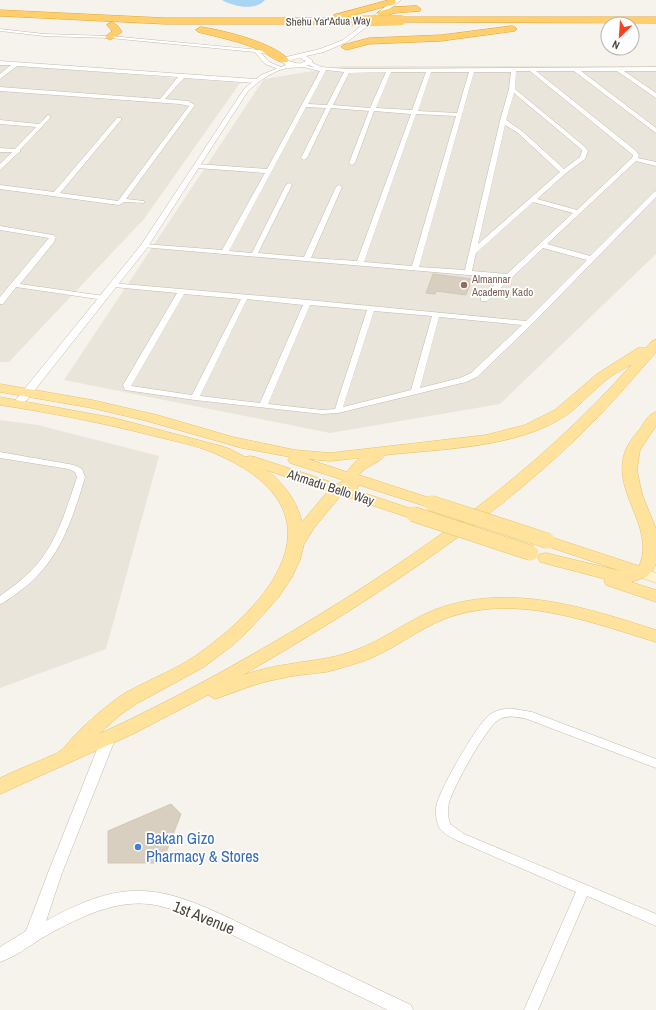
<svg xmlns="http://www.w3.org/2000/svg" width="656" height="1010" font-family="'Archivo Narrow',sans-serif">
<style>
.residential{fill:#eae5da}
.water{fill:#a9d4f2}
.building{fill:#d8cfc1;stroke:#d3c7b4}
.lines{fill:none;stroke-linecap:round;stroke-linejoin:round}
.minor-casing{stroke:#c2bbae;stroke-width:1}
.tertiary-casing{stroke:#c2bbae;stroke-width:1}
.secondary-casing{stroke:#d6c79b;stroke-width:1}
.primary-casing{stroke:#e6c16a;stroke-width:1}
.motorway-casing{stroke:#e0a43c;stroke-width:1}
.minor{fill:#fff;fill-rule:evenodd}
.tertiary{fill:#fff;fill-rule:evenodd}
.secondary{fill:#fff3cd;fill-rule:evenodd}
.primary{fill:#ffe39c;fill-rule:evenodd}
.motorway{fill:#ffcf6e;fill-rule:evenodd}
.primary-bridge-casing{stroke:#e6c16a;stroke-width:16;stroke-linecap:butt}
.motorway-bridge-casing{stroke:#e0a43c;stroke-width:10;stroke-linecap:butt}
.primary-bridge{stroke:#ffe39c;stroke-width:15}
.motorway-bridge{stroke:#ffcf6e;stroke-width:10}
.education-dot{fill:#8d6e63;stroke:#fff;stroke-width:1.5}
.shop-dot{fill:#3f7fe0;stroke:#fff;stroke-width:1.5}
.labels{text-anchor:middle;stroke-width:3.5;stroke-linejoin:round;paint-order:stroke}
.far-street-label{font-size:11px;fill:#4b4439;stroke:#fff}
.far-education-label{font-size:11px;fill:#785e54;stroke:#fff;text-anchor:start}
.street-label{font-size:13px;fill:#4b4439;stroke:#fff}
.near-shop-label{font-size:16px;fill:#366cbe;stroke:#fff;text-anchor:start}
.near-street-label{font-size:16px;fill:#4b4439;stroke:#fff}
</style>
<rect width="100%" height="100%" fill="#f6f3ec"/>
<path class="residential" d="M0 64 240 83 144 219 9 362H0Z
M344 66H656V254L500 404 330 433 64 380 264 79Z
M0 420 38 425 159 456 106 649 0 688Z"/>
<path class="water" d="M222 0H265C255 11 234 7 222 0Z"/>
<path class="building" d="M433 274 472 279 466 295 436 291 435 294 426 293Z
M171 804 181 814 162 863H108V831Z"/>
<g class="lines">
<defs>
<path id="minor" d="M0 29 44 34 110 36 271 51 272 52 269 54 261 53 269 62 281 67 278 69 265 64 255 52 110 38 44 36 0 31Z
M0 61 255 79 258 81 255 83 184 78 165 99 188 101 195 105 126 199 144 201V203L124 202 119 205 0 189V185L54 192 117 118H121V120L60 193 118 201 189 106 180 104 0 91V87L160 99 178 77 17 66 0 79V74L11 65H0Z
M309 61 321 67 347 69 656 67V71H624L656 93V98L617 71H581L656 128V133L574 71H536L635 150 639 155 638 158 656 162V166L636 161 547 244 590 256 654 192 656 191V197L531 325 477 377 466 382 338 413 322 414 195 400 125 390 123 385 177 293 114 287 110 285 111 283 308 300 526 321 587 260 543 248 487 301H481V297L503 278 142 247 141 246 144 244 222 250 265 173 197 168 194 166 197 164 267 169 320 71 295 65 298 63 315 68 307 64V62ZM326 70 344 72 327 105 308 104ZM516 71H530L633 155 632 158 577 210 537 199 566 173 585 159 588 151 585 147 515 89ZM386 72 370 108 333 105 349 73ZM391 72H426L412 110 376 108ZM431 72H469L457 113 418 111ZM474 72H511L509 89 500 121 465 270 419 267ZM514 93 581 149 582 151 580 157 564 169 522 131 506 120ZM306 107 326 108 301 158 304 160 307 158 331 108 369 111 349 163 352 165 355 163 374 111 411 114 357 261 311 258 342 187 339 185 336 187 304 257 258 253 292 185 289 183 286 185 252 253 229 251ZM416 114 456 116 412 266 364 262ZM505 125 518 133 560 172 478 244ZM533 202 573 213 507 274 472 271 476 253ZM184 294 241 299 192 395 131 386ZM247 299 303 305 260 403 200 396ZM310 305 367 310 335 409 322 410 268 404ZM374 311 432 316 411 390 343 407ZM439 317 522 325 471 373 460 378 420 388Z
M48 115 50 116V118L20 150V152L18 153 0 170V164L12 152H0V148L15 149 36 127 0 124V120L39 124Z
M0 226 53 235 56 237 54 242 20 284 104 296 108 298 104 300 16 287 3 304H0V297L49 238 0 230Z
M0 452 74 465 82 469 85 477C75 511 64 547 39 574 29 585 16 594 3 603L0 604V596C11 588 22 580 31 571 56 546 66 510 77 477L75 472 69 469 0 458Z
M514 709 532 712 656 759V768L527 719C517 717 506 714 497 721 485 730 453 787 449 803 447 810 448 817 450 824L464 834 656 914V926L587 896 538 1010H524L576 892 456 840C451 837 442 833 439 827 436 820 435 811 437 803 442 786 475 728 488 716 495 710 505 708 514 709Z"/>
<path id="tertiary" d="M394 0H401L347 42 324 52 306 56 313 61C305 70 294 66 283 69 270 73 259 81 248 91L147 248 22 406H14L13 404 14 402 141 245 244 89 261 75 286 65 282 62 286 57 320 49 343 40ZM300 58 306 61 299 64 289 61 290 60Z
M109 732 114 733 116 737 62 873 46 921C75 905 109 889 143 891 182 892 228 918 262 934 312 958 361 981 411 1005L413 1010H388L199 919C182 913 166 906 149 904 111 900 74 920 42 938 29 946 15 957 0 962V947L26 931 48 873 102 737 104 733Z"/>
<path id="secondary" d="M642 568 656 573V583L637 576 635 573 637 570Z"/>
<path id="primary" d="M656 340V352C631 381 606 410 578 437 479 532 361 606 243 675 258 670 274 666 290 664 312 660 332 659 353 651 382 641 405 622 434 610 508 582 584 607 656 630V642C589 622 517 593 447 618 417 629 394 650 364 661 351 665 339 669 326 672 310 674 294 675 278 679 256 683 236 692 215 699L208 695 133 734 0 794V778C15 771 29 765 44 759 49 756 56 755 60 751 65 748 70 740 75 735 90 720 107 705 125 693 152 678 181 668 205 649 287 588 337 505 214 453 195 445 174 441 154 436 103 423 52 413 0 405V397L114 418 221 446 230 449 245 457 250 456 255 457 337 484 343 481V480L290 463 288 460 290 457 242 448 147 421 92 408 0 392V384L92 400 157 415 233 437 295 450 330 453 486 435 525 425 555 410 597 374 638 348H646L652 341ZM632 364C537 472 419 555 296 629 232 667 167 703 99 734L120 715 136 704 204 667 233 645 248 631 278 598 292 577 300 560 304 544 314 528 341 495 413 519 418 517 421 514 418 511 355 490 357 489 359 485 431 508 436 506 438 503 436 500 359 475C366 465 379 464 385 455 441 449 517 448 565 416 580 406 592 391 606 380 614 374 623 369 632 364ZM360 458 353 464 347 472 308 459 330 461ZM266 470 328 491 302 522C297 501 284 483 266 470Z
M656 412V426L640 450 637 470 642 494 656 529V564L653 570 646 577 631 582 656 590V602L606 585 604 581 605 579 540 562 538 558 540 554 546 553 621 571 543 545 540 541 543 537 548 536 639 566 640 564C655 525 609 490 626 449 629 442 635 435 640 429 644 423 648 414 656 412Z"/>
<path id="motorway" d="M389 0H395L396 2 395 4 343 18 354 19 356 21 354 23 351 24H165L0 16V10L165 18H333L334 15Z
M417 6 421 9 420 11 395 13 381 17 377 14 378 12 394 7Z
M401 17H656V23L398 22 396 20 398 18Z
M112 22 118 26 122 32 110 40 105 37 112 31 107 25Z
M512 26 515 27 517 29 515 31 441 41 369 44 346 50 341 47 343 45 369 38 441 35Z
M201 27C223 30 275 43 289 60L287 62C279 64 269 55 262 51 239 41 221 38 198 32L196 30Z"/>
</defs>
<use href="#minor" class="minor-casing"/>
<use href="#tertiary" class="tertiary-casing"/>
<use href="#secondary" class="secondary-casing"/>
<use href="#primary" class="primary-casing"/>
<use href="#motorway" class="motorway-casing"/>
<use href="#minor" class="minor"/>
<use href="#tertiary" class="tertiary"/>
<use href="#secondary" class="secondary"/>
<use href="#primary" class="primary"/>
<use href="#motorway" class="motorway"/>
<defs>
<path id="primary-bridge" d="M431 503 548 541
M413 514 531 553"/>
<path id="motorway-bridge" d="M351 21 401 20"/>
</defs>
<use href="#primary-bridge" class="primary-bridge-casing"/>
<use href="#motorway-bridge" class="motorway-bridge-casing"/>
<use href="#primary-bridge" class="primary-bridge"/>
<use href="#motorway-bridge" class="motorway-bridge"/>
</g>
<circle class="education-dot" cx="464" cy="285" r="4"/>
<circle class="shop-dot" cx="138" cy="847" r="4"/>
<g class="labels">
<g class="far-street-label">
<text transform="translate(328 21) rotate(-1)" y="4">Shehu Yar'Adua Way</text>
</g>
<g class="far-education-label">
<text x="472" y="283">Almannar<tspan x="472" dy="13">Academy Kado</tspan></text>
</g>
<g class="street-label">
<text transform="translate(331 487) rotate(18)" y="5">Ahmadu Bello Way</text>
</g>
<g class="near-shop-label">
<text x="146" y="844">Bakan Gizo<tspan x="146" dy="18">Pharmacy &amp; Stores</tspan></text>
</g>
<g class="near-street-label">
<text transform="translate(204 917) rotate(22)" y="6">1st Avenue</text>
</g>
</g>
<g transform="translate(620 36) rotate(205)"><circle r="19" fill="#ffffff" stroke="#b7b4b0"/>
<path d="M0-3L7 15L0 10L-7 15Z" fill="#fc3f1d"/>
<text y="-6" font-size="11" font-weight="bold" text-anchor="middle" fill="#4b4439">N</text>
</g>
</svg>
